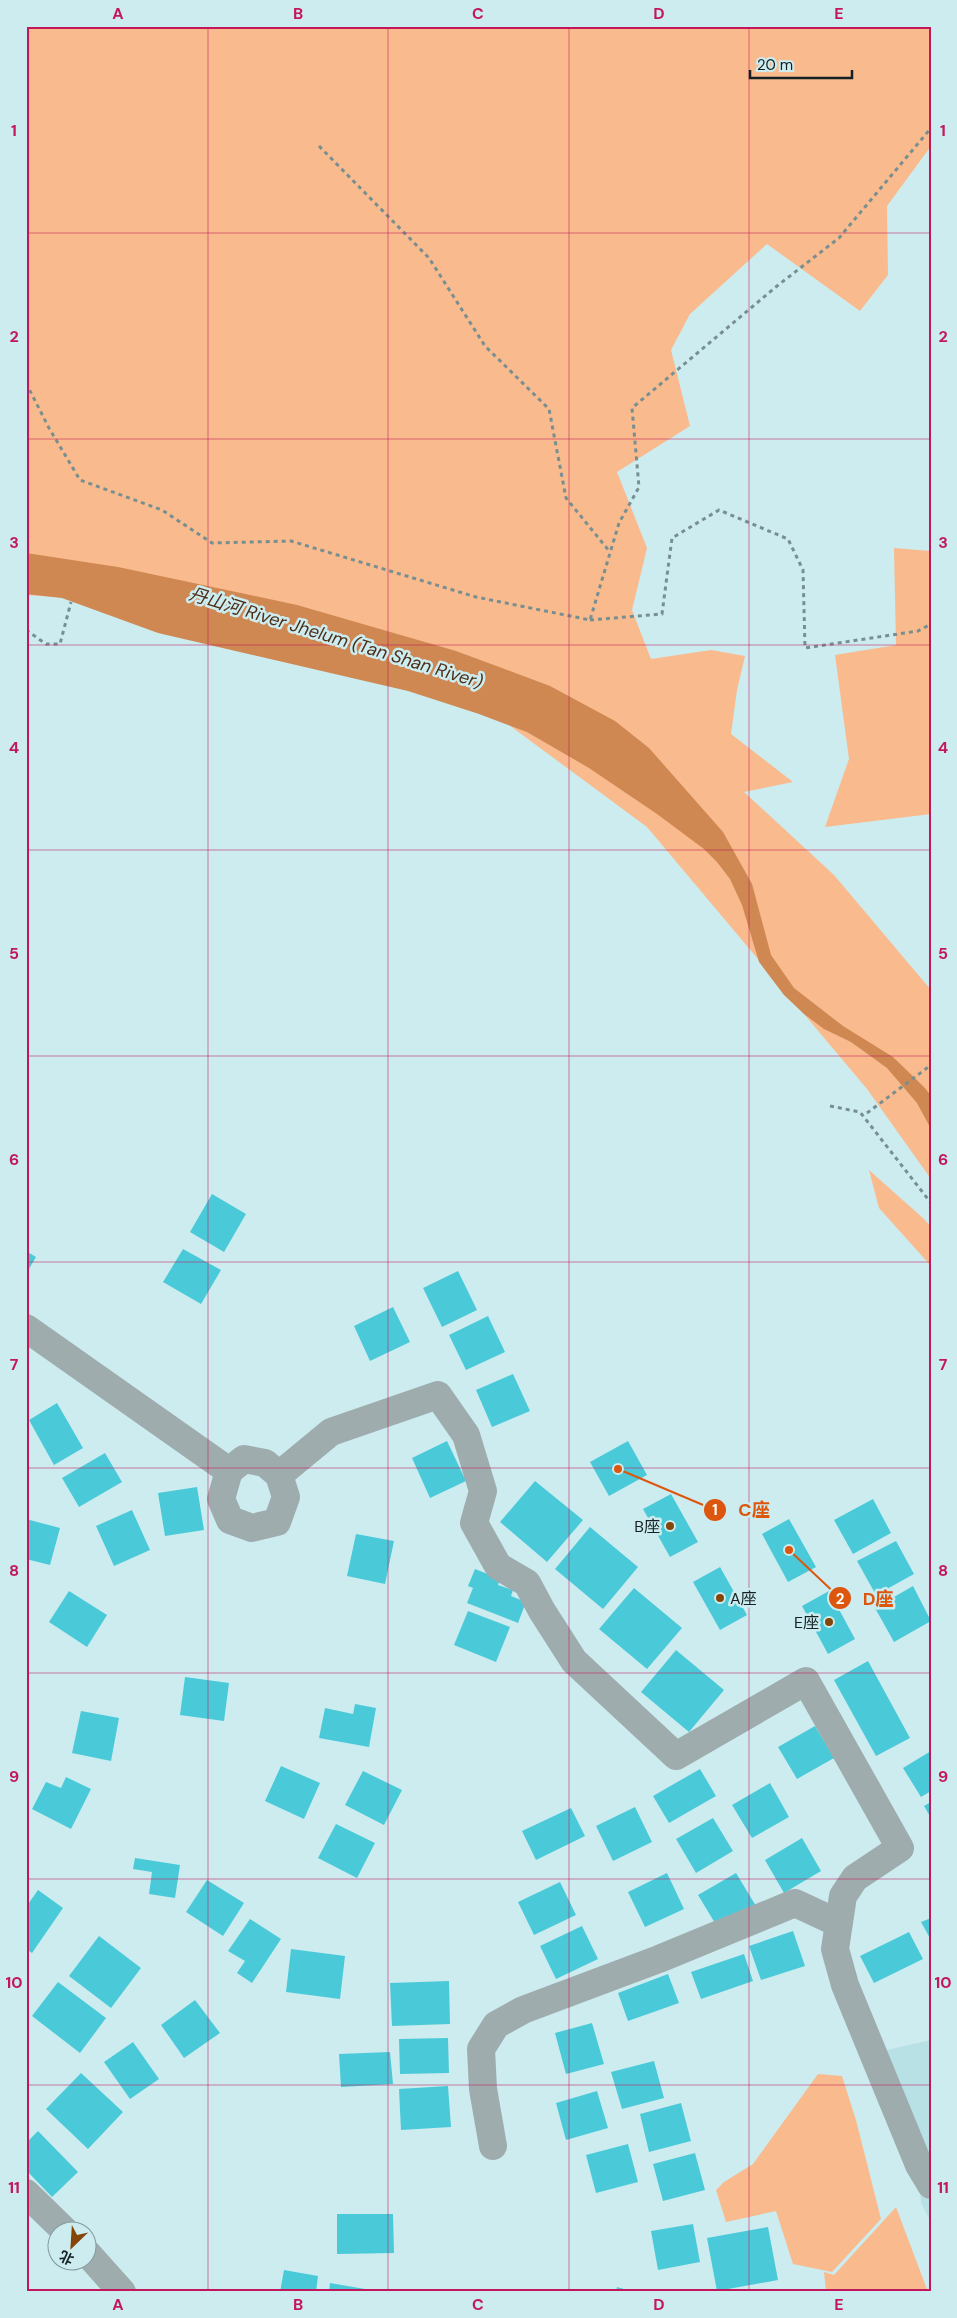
<svg xmlns="http://www.w3.org/2000/svg" width="957" height="2318" font-family="'DM Sans','Noto Sans SC',sans-serif">
<style>
.built{fill:#b8e1e6}
.green{fill:#f9ba8d}
.water{fill:#cf8852}
.building{fill:#4acad8}
.lines{fill:none;stroke-linecap:round;stroke-linejoin:round}
.path{stroke:#788f91;stroke-width:3;stroke-dasharray:4 4;stroke-linecap:butt}
.minor{stroke:#9facae;stroke-width:28}
.grid{fill:none;stroke:#c2185b;stroke-width:1;stroke-opacity:0.55}
.poi-dot{fill:#844508;stroke:#cdecf0;stroke-width:2}
.labels{text-anchor:middle;stroke-width:5;stroke-linejoin:round;paint-order:stroke}
.poi-label{font-size:16px;fill:#152122;stroke:#cdecf0;text-anchor:end}
.water-label{font-size:18px;font-style:italic;fill:#4d2e17;stroke:#cdecf0}
.leader{fill:none;stroke:#dd560d;stroke-width:2}
.callout-dot{fill:#dd560d;stroke:#cdecf0;stroke-width:2}
.mark-label{font-size:15px;text-anchor:middle;font-weight:bold;fill:#fff}
.callout-label{font-size:18px;text-anchor:middle;font-weight:bold;fill:#dd560d;stroke:#cdecf0;stroke-width:5;stroke-linejoin:round;paint-order:stroke}
.neatline{fill:none;stroke:#c2185b;stroke-width:2}
.grid-label{font-size:16px;text-anchor:middle;font-weight:bold;fill:#c2185b}
</style>
<rect width="100%" height="100%" fill="#cdecf0"/>
<path class="built" d="M931 2040V2222L921 2203 919 2165 882 2051Z"/>
<path class="green" d="M26 26H931V146L887 206 888 275 860 311 767 244 690 314 671 350 690 426 617 472 647 548 632 610 651 659 711 650 745 656 737 690 731 734 793 782 744 792 834 875 931 990V1179L867 1089 647 827 486 708 187 606 26 595Z
M894 548 931 551V814L825 827 849 759 835 655 896 645Z
M869 1170 924 1219 931 1227V1266L879 1208Z
M818 2074 842 2076 856 2120 881 2219 832 2272 793 2264 776 2211 726 2222 716 2190 724 2182 753 2164Z
M896 2207 928 2292H826L824 2272 834 2275Z"/>
<path class="water" d="M26 553 118 567 297 605 456 651 550 686 615 721 649 748 723 832 752 884 771 955 794 988 843 1026 893 1057 925 1088 931 1096V1129L917 1103 887 1068 851 1042 824 1029 804 1014 784 995 759 962 742 905 730 879 717 862 704 849 657 814 589 768 527 732 479 714 408 691 158 633 62 598 26 594Z"/>
<path class="building" d="M212 1194 246 1214 224 1252 190 1232Z
M183 1249 221 1270 201 1304 163 1282Z
M26 1251 36 1257 26 1274Z
M458 1271 477 1310 442 1327 423 1288Z
M393 1307 410 1342 370 1361 354 1326Z
M488 1316 505 1352 466 1370 449 1335Z
M513 1374 530 1411 492 1427 476 1390Z
M57 1403 83 1448 54 1465 29 1420Z
M447 1441 466 1481 430 1498 412 1458Z
M628 1441 647 1475 609 1496 590 1462Z
M105 1453 122 1482 79 1507 62 1478Z
M535 1481 583 1520 547 1562 500 1522Z
M197 1487 204 1530 165 1536 158 1493Z
M671 1494 698 1542 670 1557 643 1509Z
M873 1499 891 1533 853 1554 834 1520Z
M132 1510 150 1550 114 1566 96 1526Z
M26 1519 60 1528 50 1565 26 1559Z
M789 1519 816 1567 788 1582 762 1534Z
M590 1527 638 1567 603 1609 555 1569Z
M356 1534 394 1541 385 1584 347 1576Z
M896 1541 914 1574 876 1595 857 1561Z
M720 1567 747 1615 720 1630 693 1582Z
M475 1569 500 1579 498 1585 513 1590 511 1596 526 1602 518 1623 467 1603 473 1588 468 1586Z
M913 1586 931 1621 894 1642 875 1608Z
M634 1588 682 1628 647 1669 599 1629Z
M69 1591 107 1615 87 1647 49 1622Z
M829 1591 855 1639 828 1654 802 1606Z
M468 1611 510 1627 496 1662 454 1645Z
M676 1650 724 1690 689 1732 641 1692Z
M868 1661 910 1738 876 1756 834 1680Z
M185 1677 229 1683 224 1721 180 1715Z
M355 1704 376 1708 369 1747 319 1738 325 1708 353 1714Z
M81 1711 119 1718 111 1761 72 1753Z
M815 1726 834 1758 797 1779 778 1747Z
M931 1751V1791L921 1797 903 1768Z
M281 1766 320 1783 304 1819 265 1801Z
M700 1769 716 1796 669 1823 653 1796Z
M363 1771 402 1790 384 1825 345 1805Z
M66 1777 91 1789 71 1829 32 1809 46 1782 61 1788Z
M770 1783 789 1817 752 1838 732 1805Z
M931 1802V1818L924 1806Z
M635 1807 652 1842 613 1861 596 1826Z
M571 1808 585 1836 536 1860 522 1831Z
M713 1818 733 1851 696 1873 676 1839Z
M336 1824 375 1843 357 1878 318 1858Z
M802 1838 821 1871 784 1893 765 1860Z
M135 1858 180 1865 175 1898 149 1894 152 1872 133 1869Z
M667 1873 684 1909 645 1927 628 1892Z
M736 1873 756 1906 718 1928 698 1895Z
M207 1880 244 1903 223 1936 186 1912Z
M560 1882 576 1915 534 1935 518 1902Z
M38 1890 63 1908 32 1953 26 1949V1907Z
M931 1918V1940L921 1922Z
M250 1919 281 1939 252 1983 237 1973 245 1961 228 1951Z
M582 1926 598 1959 556 1979 540 1946Z
M793 1931 805 1966 761 1980 749 1946Z
M909 1932 923 1959 874 1983 860 1956Z
M99 1936 141 1968 111 2008 69 1976Z
M291 1949 345 1956 340 1999 286 1992Z
M744 1954 753 1981 701 1999 691 1972Z
M668 1974 679 2003 628 2021 618 1993Z
M449 1981 450 2024 392 2026 390 1983Z
M58 1982 106 2018 80 2053 32 2016Z
M195 2000 220 2033 184 2058 161 2025Z
M592 2023 604 2064 566 2074 555 2033Z
M448 2038 449 2073 400 2074 399 2039Z
M133 2042 159 2079 130 2099 104 2062Z
M390 2052 393 2084 341 2087 339 2054Z
M654 2061 664 2098 622 2109 611 2072Z
M81 2073 123 2112 88 2149 46 2109Z
M448 2086 451 2127 401 2130 399 2089Z
M597 2091 608 2128 566 2140 556 2103Z
M681 2103 691 2141 649 2152 640 2114Z
M38 2131 78 2172 52 2197 26 2170V2143Z
M628 2144 638 2182 596 2193 586 2155Z
M695 2153 705 2190 663 2201 653 2164Z
M337 2214H393L394 2253 337 2254Z
M693 2224 700 2262 658 2270 651 2231Z
M768 2227 778 2280 717 2291 707 2238Z
M284 2270 318 2276 316 2292H280Z
M330 2283 365 2289 364 2292H329Z
M617 2287 631 2291V2292H616Z"/>
<g class="lines">
<path class="path" d="M319 146 429 258 485 346 549 409 566 498 610 552
M26 383 49 428 80 480 162 510 212 543 291 541 476 597 590 620 619 523 639 487 632 408 777 286 839 238 931 128
M590 620 662 614 672 538 719 510 788 539 803 570 805 648 918 631 931 624
M26 630 46 644H60L71 602
M830 1106 860 1112 931 1203
M867 1113 931 1065"/>
<path class="minor" d="M26 1328 229 1471
M244 1459 265 1463 279 1475 286 1497 277 1522 252 1528 230 1520 221 1499 229 1471Z
M279 1475 331 1432 438 1395 466 1435 483 1491 474 1523 498 1566 527 1583 542 1611 574 1661 676 1756 806 1681 900 1848 855 1878 843 1896 835 1949 845 1985 919 2165 931 2185
M493 2146 483 2089 481 2049 496 2025 523 2010 659 1959 795 1903 838 1923
M26 2193 64 2230
M88 2254 122 2292"/>
</g>
<path class="grid" d="M208 26V2292M388 26V2292M569 26V2292M749 26V2292M26 233H931M26 439H931M26 645H931M26 850H931M26 1056H931M26 1262H931M26 1468H931M26 1673H931M26 1879H931M26 2085H931"/>
<g class="poi-dot">
<circle cx="670" cy="1526" r="5"/>
<circle cx="720" cy="1598" r="5"/>
<circle cx="829" cy="1622" r="5"/>
</g>
<g class="labels">
<g class="poi-label">
<text x="660" y="1532">B座</text>
<text x="730" y="1604" text-anchor="start">A座</text>
<text x="819" y="1628">E座</text>
</g>
<g class="water-label">
<text transform="translate(336 638) rotate(17)" y="6">丹山河 River Jhelum (Tan Shan River)</text>
</g>
</g>
<path class="leader" d="M618 1469L715 1510M789 1550L840 1598"/>
<g class="callout-dot">
<circle cx="618" cy="1469" r="5"/>
<circle cx="789" cy="1550" r="5"/>
<circle cx="715" cy="1510" r="12"/>
<circle cx="840" cy="1598" r="12"/>
</g>
<g class="mark-label">
<text x="715" y="1515">1</text>
<text x="840" y="1604">2</text>
</g>
<g class="callout-label">
<text x="754" y="1516">C座</text>
<text x="878" y="1605">D座</text>
</g>
<rect width="957" height="2318" fill="none" stroke="#cdecf0" stroke-width="55"/>
<g transform="translate(72 2246) rotate(205)"><circle r="24" fill="#cdecf0" stroke="#839b9e"/>
<path d="M0-4L9 19L0 12L-9 19Z" fill="#844508"/>
<text y="-8" font-size="14" font-weight="bold" text-anchor="middle" fill="#152122">北</text>
</g>
<path d="M750 70v8h102v-8" fill="none" stroke="#152122" stroke-width="2.5"/>
<text x="757" y="70" font-size="15" fill="#152122" stroke="#cdecf0" stroke-width="4" paint-order="stroke">20 m</text>
<rect x="28" y="28" width="902" height="2262" class="neatline"/>
<g class="grid-label">
<text x="118" y="19">A</text>
<text x="298" y="19">B</text>
<text x="478" y="19">C</text>
<text x="659" y="19">D</text>
<text x="839" y="19">E</text>
<text x="14" y="136">1</text>
<text x="943" y="136">1</text>
<text x="14" y="342">2</text>
<text x="943" y="342">2</text>
<text x="14" y="548">3</text>
<text x="943" y="548">3</text>
<text x="14" y="753">4</text>
<text x="943" y="753">4</text>
<text x="14" y="959">5</text>
<text x="943" y="959">5</text>
<text x="14" y="1165">6</text>
<text x="943" y="1165">6</text>
<text x="14" y="1370">7</text>
<text x="943" y="1370">7</text>
<text x="14" y="1576">8</text>
<text x="943" y="1576">8</text>
<text x="14" y="1782">9</text>
<text x="943" y="1782">9</text>
<text x="14" y="1988">10</text>
<text x="943" y="1988">10</text>
<text x="14" y="2193">11</text>
<text x="943" y="2193">11</text>
<text x="118" y="2310">A</text>
<text x="298" y="2310">B</text>
<text x="478" y="2310">C</text>
<text x="659" y="2310">D</text>
<text x="839" y="2310">E</text>
</g>
</svg>
